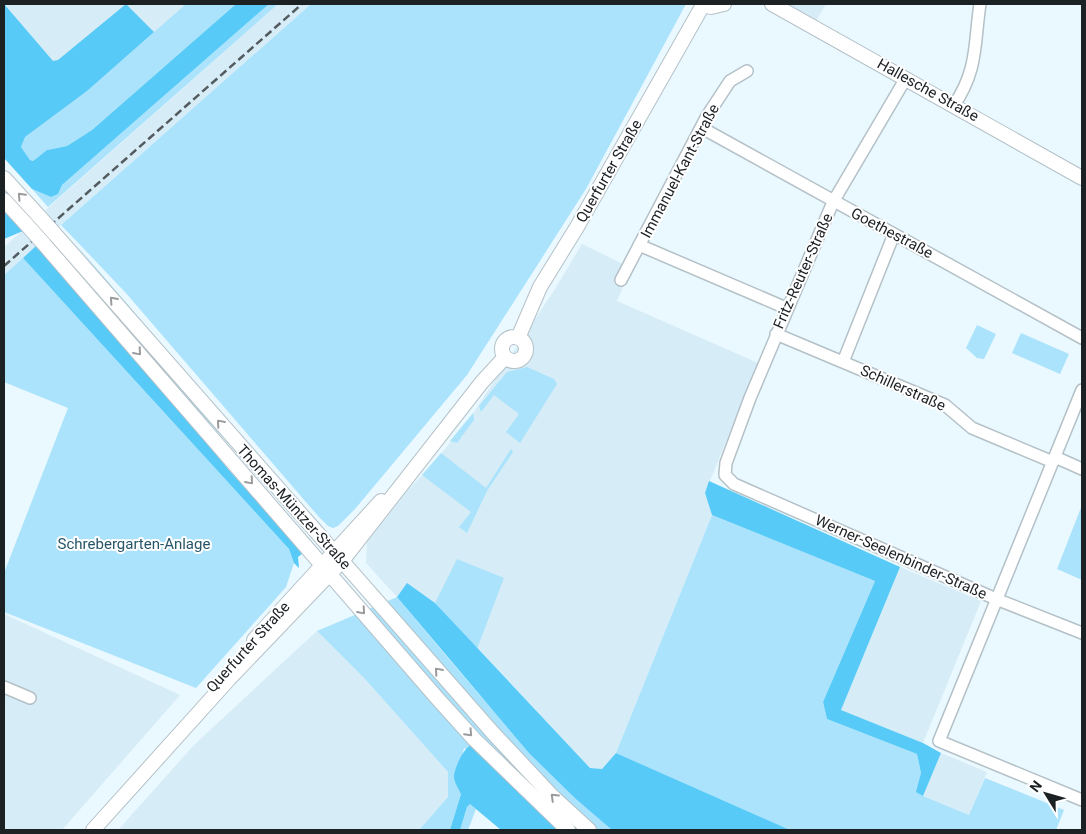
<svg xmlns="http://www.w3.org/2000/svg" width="1086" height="834" font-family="Roboto,sans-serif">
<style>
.built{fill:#d6ecf7}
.green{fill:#abe3fc}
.forest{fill:#57caf7}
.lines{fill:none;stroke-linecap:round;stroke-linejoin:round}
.minor-casing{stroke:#b4c1c7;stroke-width:14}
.major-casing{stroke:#b4c1c7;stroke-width:16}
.minor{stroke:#fff;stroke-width:11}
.major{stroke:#fff;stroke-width:14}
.rail{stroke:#545b5f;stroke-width:2.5;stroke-dasharray:8 4;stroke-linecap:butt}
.major-bridge-casing{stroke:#b4c1c7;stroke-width:16;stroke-linecap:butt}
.major-bridge{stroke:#fff;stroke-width:14}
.oneway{stroke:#999b9c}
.labels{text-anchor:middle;stroke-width:4;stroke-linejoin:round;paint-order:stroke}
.street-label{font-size:15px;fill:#1c2124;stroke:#fff}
.park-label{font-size:15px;fill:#265569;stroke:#fff}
</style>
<rect width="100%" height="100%" fill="#eaf8ff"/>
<path class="built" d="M4 4H186L29 147 4 124Z
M278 4H311L4 275V247Z
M786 4H826L816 21Z
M582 244 631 268 617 301 758 363 705 493 712 515 616 753 602 769 590 768 435 603 407 584 397 597 366 563 367 542 407 491 432 465 472 415 555 289Z
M900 567 981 601 923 743 841 710Z
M4 614 180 695 62 830H4Z
M317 631 365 679 448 772V797L419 830H118L195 744Z
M941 753 987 772 969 815 923 796Z"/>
<path class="green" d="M186 4H236L92 130 67 146 47 150 33 161 30 160 21 147 25 137 87 91Z
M269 4H278L48 207 32 189 51 197 58 194 62 185Z
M311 4H686L586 189 467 375 355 509 338 526 333 528 328 526 318 516 125 292 61 225Z
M73 241 258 456 323 527V529L315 522 137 319Z
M54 243 234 448V449L180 392Z
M23 258 289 549 294 563 286 587 196 688 4 612V573L68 408 4 382V275Z
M977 325 996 334 984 359 977 358 966 348Z
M1021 333 1069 354 1060 374 1012 353Z
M527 367 554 379 557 384 520 443 506 432 519 414 494 395 481 412 479 406 507 372Z
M473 413 474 420 457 443 450 441Z
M511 449 513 452 487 491 467 533 459 527 471 512 422 475 441 453 486 488Z
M1082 505V580L1057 569Z
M712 515 875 581 823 702 827 719 917 754 921 773 917 792 923 796 969 815 985 778 1064 810 1056 830H790L616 753Z
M457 559 504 578 477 649 435 603Z
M397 597C465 679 532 760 612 830H560L464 748 456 784 461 794 450 830H419L448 797V772L365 679 317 631Z
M470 804 476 809 468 830H460L467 807Z"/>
<path class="forest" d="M4 4 53 61 58 60 126 4 154 32 87 91 25 137 21 147 30 160 33 161 47 150 67 146 92 130 236 4H269L62 185 58 194 51 197 32 189 4 158Z
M4 209 23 231 4 239Z
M36 246 168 393 228 469 303 553 298 557 299 568 294 563 289 549 23 258Z
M709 481 900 567 841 710 923 743 941 753 923 796 916 792 921 773 917 754 827 719 823 702 875 581 712 515 705 493Z
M407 583 435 603 590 768 602 769 616 753 790 830H612L576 799 529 753 397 597Z
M471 745 560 830H501L470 804 467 807 460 830H450L461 794C458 788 454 782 454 776 455 767 463 749 471 745Z"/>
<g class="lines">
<defs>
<path id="minor" d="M906 78 833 202 750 398 726 463 725 475 734 484 996 599 1082 633
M954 105C978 70 974 44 980 4
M702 128 1082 338
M639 245 786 308
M621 280 707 116 730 81 747 71
M776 334 945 405 972 428 1053 462
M843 362 894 234
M1082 390 939 741 1082 800
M1055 457 1082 469
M4 687 30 698"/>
<path id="major" d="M702 4 711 7 724 4
M772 4 1082 178
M4 178 37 214
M4 200 26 224
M54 233 493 733 553 797 589 830
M43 243 437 698 474 739 568 830
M502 349a12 12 0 1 1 24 0a12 12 0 1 1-24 0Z
M518 338 540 287 577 227 703 5
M254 640 381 501
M93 830 229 679 342 561 482 382 505 357"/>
</defs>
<use href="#minor" class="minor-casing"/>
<use href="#major" class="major-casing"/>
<use href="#minor" class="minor"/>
<use href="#major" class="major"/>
<path class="rail" d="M4 266 302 4"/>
<defs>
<path id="major-bridge" d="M37 214 54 233
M26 224 43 243"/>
</defs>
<use href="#major-bridge" class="major-bridge-casing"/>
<use href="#major-bridge" class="major-bridge"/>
</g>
<defs><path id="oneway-chevron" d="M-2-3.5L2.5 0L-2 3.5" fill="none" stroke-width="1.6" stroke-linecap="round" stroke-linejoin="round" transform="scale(1.25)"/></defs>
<g class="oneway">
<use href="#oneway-chevron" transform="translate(21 196) rotate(-133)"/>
<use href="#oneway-chevron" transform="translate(113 300) rotate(-132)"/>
<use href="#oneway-chevron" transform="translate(138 352) rotate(49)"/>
<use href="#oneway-chevron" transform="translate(220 423) rotate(-131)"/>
<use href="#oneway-chevron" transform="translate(250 481) rotate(49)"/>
<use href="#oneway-chevron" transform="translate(362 611) rotate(49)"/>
<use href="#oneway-chevron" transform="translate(438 671) rotate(-131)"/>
<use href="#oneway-chevron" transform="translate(469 733) rotate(47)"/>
<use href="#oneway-chevron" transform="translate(554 797) rotate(-136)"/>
</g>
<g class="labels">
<g class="street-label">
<text transform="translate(928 90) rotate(29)" y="5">Hallesche Straße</text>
<text transform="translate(609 171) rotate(-60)" y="5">Querfurter Straße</text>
<text transform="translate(680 171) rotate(-62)" y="5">Immanuel-Kant-Straße</text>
<text transform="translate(892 233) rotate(28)" y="5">Goethestraße</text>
<text transform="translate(803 271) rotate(-66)" y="5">Fritz-Reuter-Straße</text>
<text transform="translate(903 388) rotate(24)" y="5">Schillerstraße</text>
<text transform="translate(294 507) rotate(48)" y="5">Thomas-Müntzer-Straße</text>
<text transform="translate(901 557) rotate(24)" y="5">Werner-Seelenbinder-Straße</text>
<text transform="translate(248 647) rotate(-48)" y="5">Querfurter Straße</text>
</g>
<g class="park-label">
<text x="134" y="549">Schrebergarten-Anlage</text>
</g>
</g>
<rect width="1086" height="834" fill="none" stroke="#1c2124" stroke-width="10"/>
<g transform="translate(1046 794) rotate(307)" stroke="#ffffff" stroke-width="4" paint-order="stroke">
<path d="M0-4L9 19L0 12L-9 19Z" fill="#1c2124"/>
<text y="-8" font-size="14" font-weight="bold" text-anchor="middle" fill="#1c2124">N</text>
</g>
</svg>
